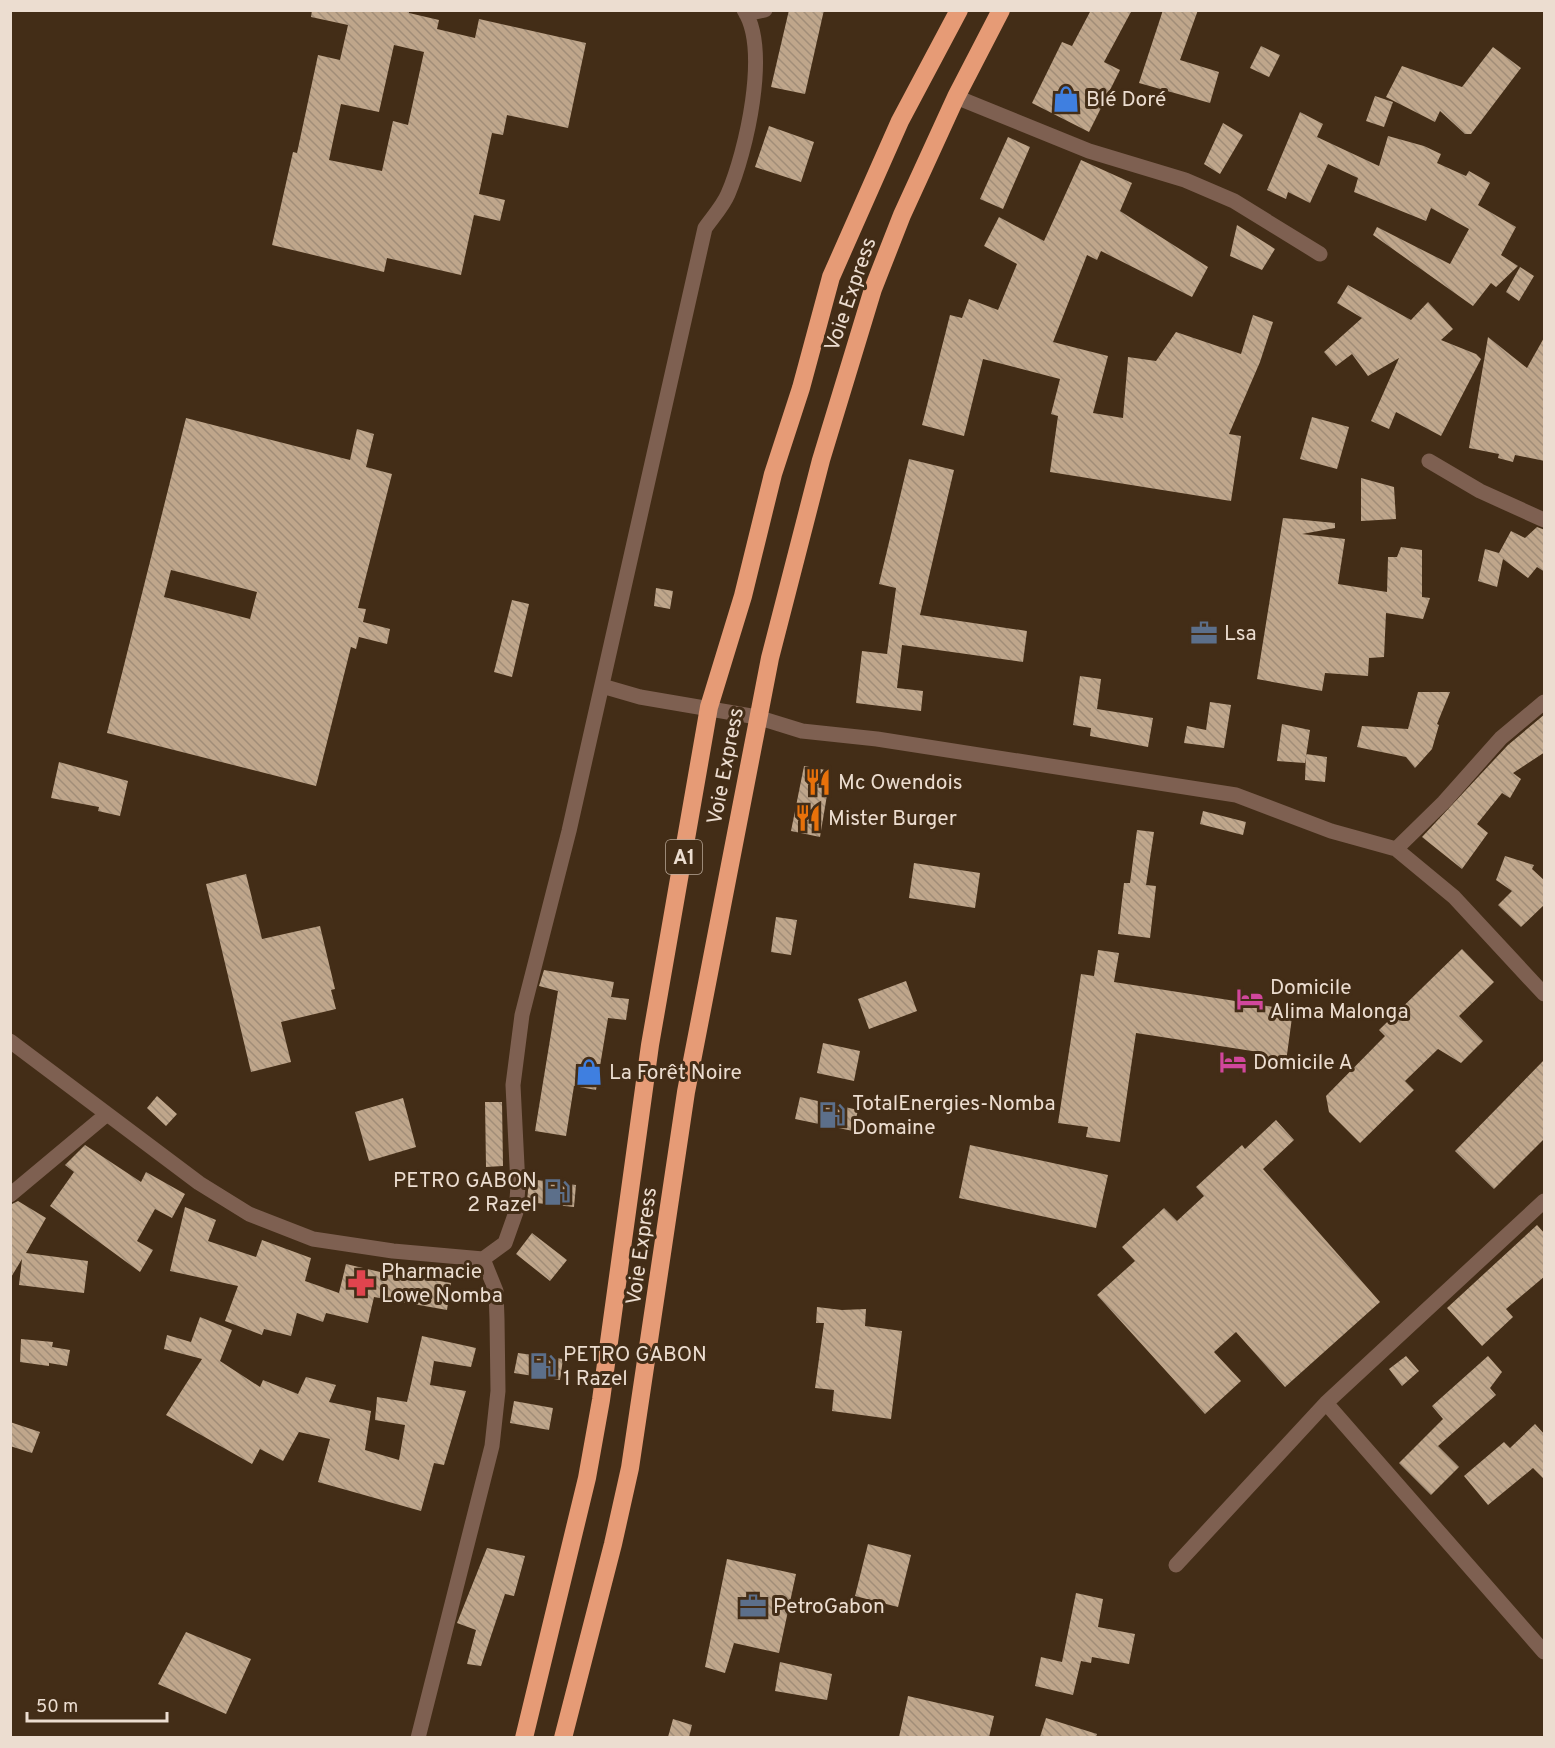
<svg xmlns="http://www.w3.org/2000/svg" width="1555" height="1748" font-family="Overpass,sans-serif">
<style>
.building{fill:url(#building-back-hatch);fill-rule:evenodd}
.lines{fill:none;stroke-linecap:round;stroke-linejoin:round}
.minor{stroke:#7e6051;stroke-width:15}
.highway{stroke:#e69b76;stroke-width:18}
.labels{text-anchor:middle;stroke-width:6;stroke-linejoin:round;paint-order:stroke}
.shield{fill:#432d17;stroke:#b9a898;stroke-width:1.5}
.shield-label{font-size:20px;font-weight:bold;fill:#ecddd0}
.poi-label{font-size:21px;fill:#ecddd0;stroke:#432d17;text-anchor:start}
.street-label{font-size:21px;fill:#ecddd0;stroke:#432d17}
</style>
<defs>
<pattern id="building-back-hatch" width="6" height="6" patternUnits="userSpaceOnUse" patternTransform="scale(1.5)"><rect width="6" height="6" fill="#bfa68b"/><path d="M-1 5l2 2M0 0l6 6M5-1l2 2" fill="none" stroke="#a18d78"/></pattern>
</defs>
<rect width="100%" height="100%" fill="#432d17"/>
<path class="building" d="M312 10H409V13L439 20 437 29 475 38 479 19 586 43 568 128 507 115 503 135 492 133 479 194 505 200 500 221 474 215 461 275 387 258 384 272 272 245 293 152 297 153 318 55 340 60 348 25 311 17ZM394 45 424 52 408 125 393 121 382 171 329 160 341 104 379 112Z
M789 10H824L805 94 771 87Z
M1091 10H1132L1104 62 1120 70 1089 132 1032 103 1062 42 1072 46Z
M1163 10H1198L1180 60 1219 72 1210 103 1139 83Z
M1261 46 1280 55 1269 77 1250 68Z
M1493 47 1521 68 1471 134H1465L1440 111 1435 122 1386 97 1402 66 1462 87Z
M1375 96 1393 102 1384 127 1366 121Z
M1300 112 1323 124 1317 137 1379 166 1388 136 1424 146 1441 154 1437 163 1466 176 1469 171 1490 183 1478 205 1516 227 1501 255 1518 266 1496 287 1491 283 1473 306 1373 235 1377 227 1450 264 1469 229 1431 208 1426 221 1354 192 1358 178 1328 164 1310 203 1288 192 1286 199 1267 190Z
M1223 123 1243 135 1220 174 1204 164Z
M769 126 814 142 801 182 755 167Z
M1008 137 1030 147 1003 209 980 199Z
M1081 160 1132 183 1120 211 1208 267 1192 297 1101 251 1097 260 1087 255 1053 342 1108 356 1093 413 1123 418 1128 357 1156 361 1176 332 1241 354 1253 315 1273 322 1260 362 1229 434 1241 436 1231 501 1050 472 1058 416 1051 414 1060 379 983 359 964 436 922 425 950 315 962 318 969 299 998 310 1017 264 984 246 999 217 1044 241Z
M1237 225 1275 249 1262 270 1230 256Z
M1520 267 1534 276 1519 301 1506 292Z
M1348 285 1411 320 1428 302 1453 329 1441 340 1476 354 1481 359 1441 436 1396 412 1389 429 1371 421 1399 358 1368 376 1352 354 1336 366 1324 352 1362 318 1337 303Z
M1545 336V461L1515 455 1513 462 1498 458 1499 454 1469 448 1488 337 1527 368Z
M1312 417 1349 427 1337 469 1300 459Z
M186 418 350 460 357 429 374 434 366 467 392 474 358 608 366 609 363 622 390 629 387 644 359 637 356 649 351 647 316 786 107 733ZM171 570 257 592 250 619 164 597Z
M909 459 954 470 920 615 1027 631 1023 662 902 645 897 688 923 691 921 711 856 703 862 651 887 654 896 588 879 584Z
M1361 478 1394 487 1396 519 1361 521Z
M1283 518 1335 523V528L1302 534 1345 539 1338 584 1387 592 1388 557H1397L1401 547 1422 550V597L1430 598 1423 619 1386 613 1384 657 1369 658 1368 676 1325 673 1322 691 1257 679Z
M1537 527 1545 530V572L1537 567 1528 578 1503 559 1497 587 1478 581 1485 549 1499 553 1511 531 1525 538Z
M656 588 673 591 670 609 654 606Z
M512 600 529 604 512 677 494 672Z
M1080 676 1101 679 1097 709 1153 718 1148 747 1090 736 1091 728 1073 725Z
M1418 692H1450L1437 724 1439 725 1432 749 1415 768 1406 757 1357 747 1362 726 1408 729Z
M1210 702 1231 705 1224 748 1184 743 1187 726 1206 730Z
M1545 714V752L1513 773 1521 779 1510 798 1502 793 1477 824 1488 833 1462 869 1422 837 1508 745Z
M1282 724 1310 730 1305 763 1277 761Z
M1306 754 1327 757 1325 782 1305 780Z
M59 762 128 781 120 816 98 811 99 807 51 798Z
M804 766 831 771 820 837 791 831Z
M1203 811 1246 822 1243 835 1200 824Z
M1137 830 1154 832 1146 885 1156 886 1150 938 1118 934 1124 883H1130Z
M1505 856 1534 865 1532 869 1545 881V904L1521 927 1498 905 1512 891 1496 880Z
M914 863 980 873 975 908 909 898Z
M246 874 262 939 320 926 335 989 331 990 336 1009 281 1022 291 1062 251 1072 206 884Z
M776 917 797 920 791 955 771 952Z
M1462 949 1494 982 1459 1016 1483 1041 1461 1063 1438 1049 1405 1081 1414 1090 1360 1143 1329 1112 1326 1096 1385 1036 1379 1030Z
M1098 950 1119 953 1114 982 1293 1010 1286 1062 1265 1059V1053L1136 1033 1120 1142 1086 1137 1088 1127 1058 1123 1081 974 1094 976Z
M544 970 614 982 611 997 629 999 626 1020 608 1018 596 1090 574 1086 566 1136 535 1131 558 991 539 986Z
M906 981 917 1011 869 1029 858 999Z
M823 1043 860 1051 854 1081 817 1073Z
M1545 1059V1138L1494 1189 1455 1151Z
M157 1096 177 1114 166 1126 147 1108Z
M800 1097 858 1110 853 1131 795 1119Z
M403 1098 416 1147 369 1161 355 1112Z
M485 1102H502L503 1166 486 1167Z
M1276 1120 1294 1140 1263 1169 1380 1302 1285 1387 1236 1332 1214 1352 1241 1381 1205 1414 1097 1295 1135 1261 1122 1247 1164 1208 1177 1221 1204 1196 1196 1187 1242 1145 1245 1149Z
M85 1145 141 1182 146 1172 185 1194 172 1218 155 1209 137 1241 153 1250 140 1272 50 1206 74 1172 65 1165Z
M970 1145 1108 1175 1096 1228 959 1198Z
M529 1179 576 1185 574 1207 527 1202Z
M18 1201 46 1218 26 1253 88 1261 84 1293 19 1285 22 1259 10 1279V1205Z
M185 1207 216 1220 208 1241 256 1257 262 1240 311 1258 305 1281 339 1293 346 1264 393 1275 394 1273 451 1283 447 1310 374 1297 368 1323 326 1313 323 1322 297 1313 291 1336 264 1329 262 1335 225 1321 238 1286 170 1271Z
M1537 1225 1545 1234V1276L1506 1309 1513 1317 1482 1346 1447 1308Z
M532 1233 567 1260 550 1281 516 1254Z
M817 1307 842 1310 866 1309 865 1326 902 1331 891 1419 832 1411 834 1390 815 1388 824 1323H816Z
M200 1317 232 1330 220 1361 260 1387 263 1380 298 1394 306 1377 336 1385 329 1402 371 1411 365 1450 399 1460 405 1425 375 1420 377 1397 407 1402 422 1336 476 1348 471 1367 434 1361 430 1385 466 1391 444 1465 434 1463 421 1511 318 1482 330 1439 299 1432 283 1461 260 1449 252 1464 166 1415 202 1359 164 1349 167 1335 191 1342Z
M21 1339 53 1342 52 1347 70 1350 67 1366 49 1363V1366L20 1362Z
M518 1353 563 1359 560 1380 514 1373Z
M1406 1356 1419 1371 1402 1386 1389 1369Z
M1488 1356 1502 1372 1490 1388 1496 1395 1438 1446 1459 1467 1431 1495 1399 1463 1443 1419 1432 1406Z
M514 1401 553 1408 549 1430 510 1423Z
M10 1422 40 1432 32 1453 10 1446Z
M1535 1424 1545 1435V1480L1533 1468 1488 1505 1464 1476 1504 1442 1510 1448Z
M868 1544 911 1555 898 1607 855 1596Z
M487 1548 525 1556 514 1596 505 1594 481 1666 467 1664 476 1630 457 1623Z
M727 1559 796 1574 779 1653 734 1643 725 1673 705 1667Z
M1076 1593 1103 1599 1098 1627 1135 1634 1129 1664 1092 1657 1091 1663 1081 1661 1073 1695 1035 1686 1041 1657 1062 1662Z
M186 1632 251 1659 226 1714 158 1684Z
M780 1662 832 1674 827 1700 775 1691Z
M908 1696 994 1716 989 1737H899Z
M1046 1718 1097 1734 1096 1737H1040Z
M673 1719 692 1725 689 1737H668Z"/>
<g class="lines">
<path class="minor" d="M746 14 765 10
M956 97 1089 151 1185 180 1234 201 1320 254
M1429 461 1480 491 1544 520
M602 686 640 697 757 717 802 731 877 739 1236 795 1331 831 1396 849 1454 897 1544 994
M1396 849 1444 802 1501 738 1544 702
M10 1041 199 1183 249 1214 313 1239 393 1251 483 1259 505 1243 516 1212 518 1186 513 1085 522 1015 569 831 705 228C712 218 723 206 728 194 746 152 770 50 744 10
M10 1195 107 1114
M1326 1403 1544 1652
M1176 1565 1326 1403 1544 1201
M418 1738 492 1446 498 1391 497 1319 496 1291 483 1259"/>
<path class="highway" d="M524 1738 587 1478 601 1400 650 1045 709 707 743 596 773 474 801 388 831 277 900 121 959 10
M563 1738 613 1544 630 1468 686 1092 770 658 821 460 873 289 902 215 956 97 1001 10"/>
</g>
<defs>
<symbol id="shop-bare" viewBox="-9 -9 18 18"><path d="M-5-2.5h2.3a2.7 3.5 0 0 1 5.4 0H5L5.5 6h-11ZM-1.5-2.5h3a1.5 2.3 0 0 0-3 0Z" fill="#3f7fe0" stroke="#432d17" stroke-width="2.5" paint-order="stroke"/></symbol>
<symbol id="office-bare" viewBox="-9 -9 18 18"><path d="M-6-3h4V-5.5h4V-3h4V5H-6ZM-1-4.5V-3h2v-1.5ZM-6 0V1H6V0Z" fill="#5c6f8a" stroke="#432d17" stroke-width="2.5" paint-order="stroke"/></symbol>
<symbol id="restaurant-bare" viewBox="-9 -9 18 18"><path d="M-5-6h1v4h1v-4h1v4h1v-4h1v5L-1.5 .5V6h-2V.5L-5-1ZM5-6V6H3V1.5H1.5Q1.5-4 5-6Z" fill="#e8710a" stroke="#432d17" stroke-width="2.5" paint-order="stroke"/></symbol>
<symbol id="hotel-bare" viewBox="-9 -9 18 18"><path d="M-6-4.5h1.5V1H6V5H4.5V3h-9V5H-6ZM-4 0a1.8 1.8 0 1 1 3.6 0ZM.5 0V-2.5h3Q6-2.5 6 0Z" fill="#d1479c" stroke="#432d17" stroke-width="2.5" paint-order="stroke"/></symbol>
<symbol id="fuel-bare" viewBox="-9 -9 18 18"><path d="M-5.5-6h7V0h2V4h1.3V-2.5L3-4.5l.8-.8L6-3V5H2.5V1h-1V6h-7ZM-4.2-4.7v3.2H.2V-4.7Z" fill="#5c6f8a" stroke="#432d17" stroke-width="2.5" paint-order="stroke"/></symbol>
<symbol id="pharmacy-bare" viewBox="-9 -9 18 18"><path d="M-2-6h4v4h4v4h-4v4h-4v-4h-4v-4h4Z" fill="#e0444e" stroke="#432d17" stroke-width="2.5" paint-order="stroke"/></symbol>
</defs>
<g fill-rule="evenodd">
<use href="#shop-bare" x="1047" y="80" width="38" height="38"/>
<use href="#office-bare" x="1185" y="614" width="38" height="38"/>
<use href="#restaurant-bare" x="799" y="763" width="38" height="38"/>
<use href="#restaurant-bare" x="789" y="799" width="38" height="38"/>
<use href="#hotel-bare" x="1231" y="980" width="38" height="38"/>
<use href="#hotel-bare" x="1214" y="1043" width="38" height="38"/>
<use href="#shop-bare" x="570" y="1053" width="38" height="38"/>
<use href="#fuel-bare" x="813" y="1096" width="38" height="38"/>
<use href="#fuel-bare" x="538" y="1173" width="38" height="38"/>
<use href="#pharmacy-bare" x="342" y="1264" width="38" height="38"/>
<use href="#fuel-bare" x="524" y="1347" width="38" height="38"/>
<use href="#office-bare" x="734" y="1587" width="38" height="38"/>
</g>
<g class="labels">
<rect class="shield" x="666" y="840" width="36" height="34" rx="4.5"/>
<g class="shield-label">
<text x="684" y="864">A1</text>
</g>
<g class="poi-label">
<text x="1086" y="106">Blé Doré</text>
<text x="1224" y="640">Lsa</text>
<text x="838" y="789">Mc Owendois</text>
<text x="828" y="825">Mister Burger</text>
<text x="1270" y="994">Domicile<tspan x="1270" dy="24">Alima Malonga</tspan></text>
<text x="1253" y="1069">Domicile A</text>
<text x="609" y="1079">La Forêt Noire</text>
<text x="852" y="1110">TotalEnergies-Nomba<tspan x="852" dy="24">Domaine</tspan></text>
<text x="537" y="1187" text-anchor="end">PETRO GABON<tspan x="537" dy="24">2 Razel</tspan></text>
<text x="381" y="1278">Pharmacie<tspan x="381" dy="24">Lowe Nomba</tspan></text>
<text x="563" y="1361">PETRO GABON<tspan x="563" dy="24">1 Razel</tspan></text>
<text x="773" y="1613">PetroGabon</text>
</g>
<g class="street-label">
<text transform="translate(850 294) rotate(-71)" y="7">Voie Express</text>
<text transform="translate(725 766) rotate(-79)" y="7">Voie Express</text>
<text transform="translate(641 1246) rotate(-82)" y="7">Voie Express</text>
</g>
</g>
<rect width="1555" height="1748" fill="none" stroke="#ecddd0" stroke-width="24"/>
<path d="M27 1712v9h140v-9" fill="none" stroke="#ecddd0" stroke-width="3"/>
<text x="36" y="1712" font-size="18" fill="#ecddd0" stroke="#432d17" stroke-width="4.5" paint-order="stroke">50 m</text>
</svg>
